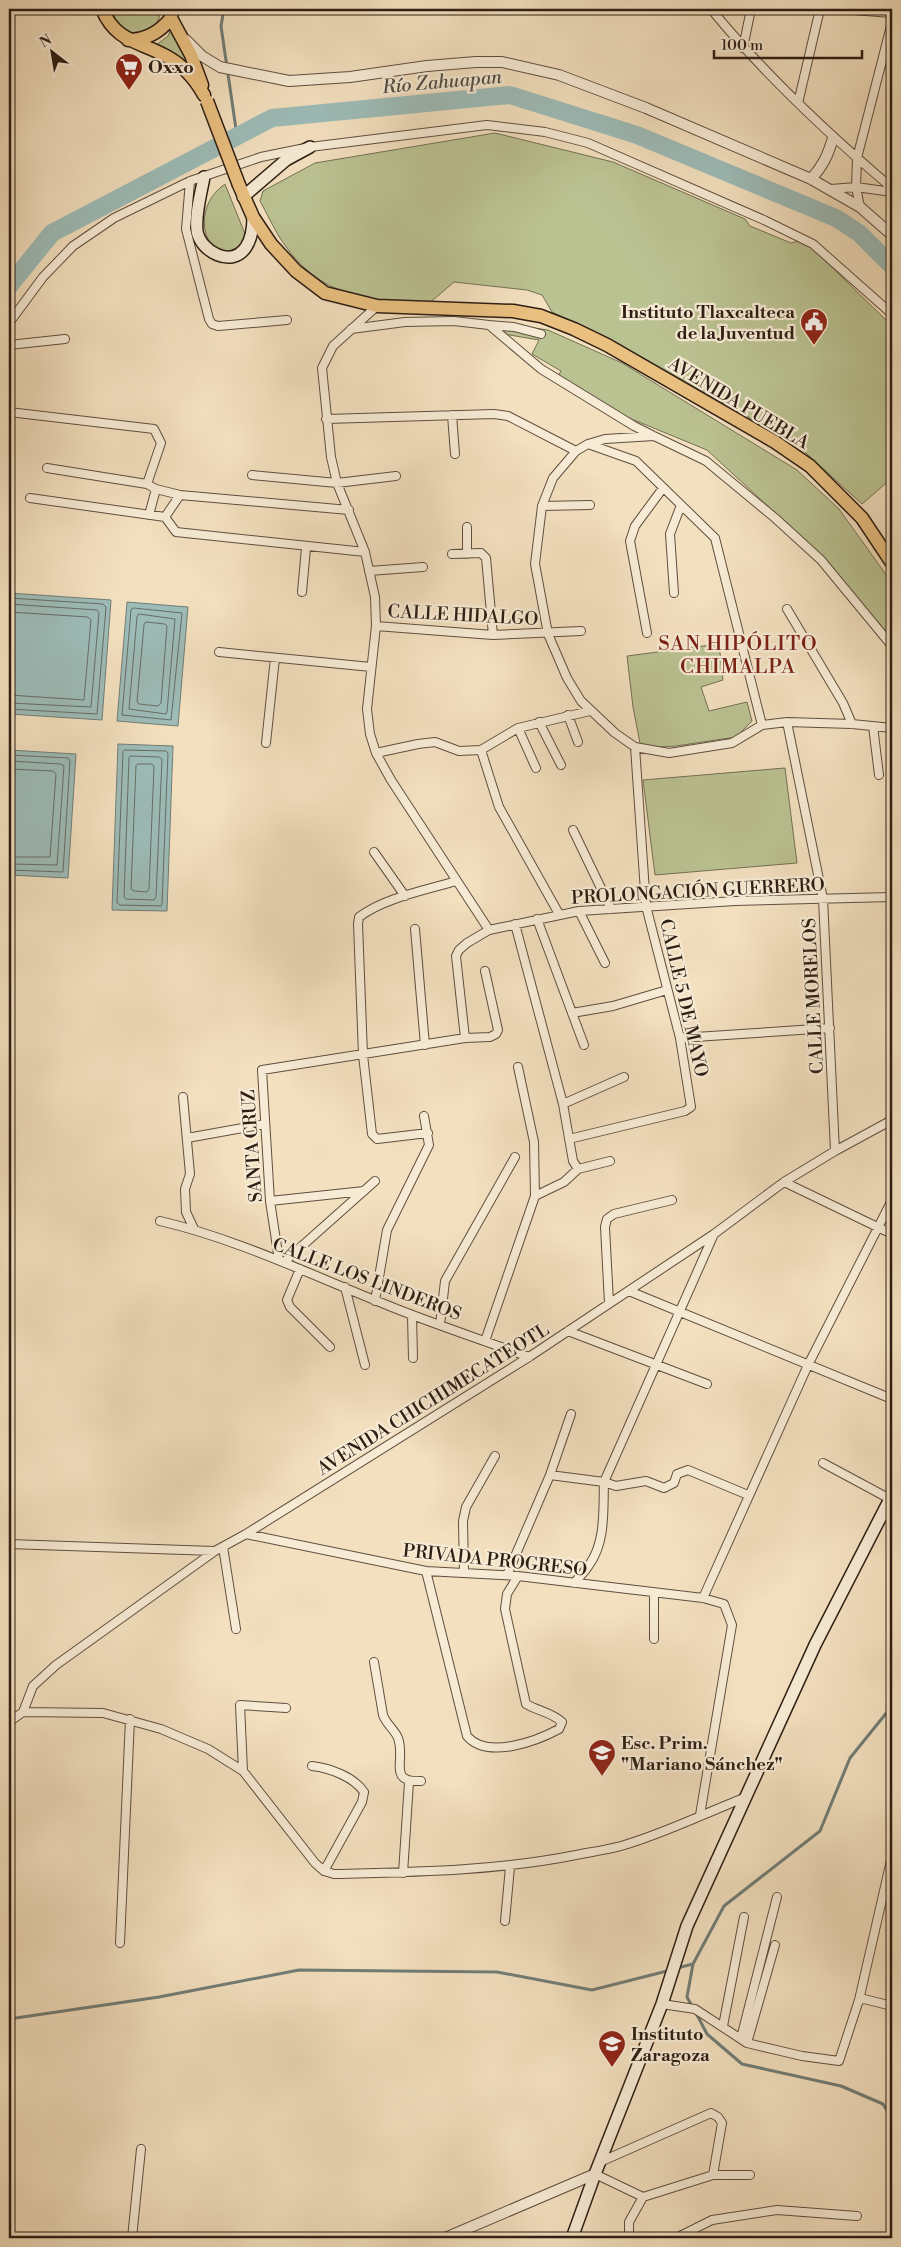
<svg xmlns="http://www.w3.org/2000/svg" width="901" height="2247" font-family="'Libre Bodoni',serif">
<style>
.green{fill:#bbc292;stroke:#747053}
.water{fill:#9dbcb8;stroke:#717d76}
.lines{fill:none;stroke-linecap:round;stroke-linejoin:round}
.shore{stroke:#666d66;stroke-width:1}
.stream{stroke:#717d76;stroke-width:3}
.river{stroke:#9dbcb8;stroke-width:18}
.minor-casing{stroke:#5f4e3f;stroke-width:10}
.tertiary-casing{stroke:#5f4e3f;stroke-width:12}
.secondary-casing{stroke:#2e1e14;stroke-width:14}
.primary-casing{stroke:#2e1e14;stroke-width:15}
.minor{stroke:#f7ebd5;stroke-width:8}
.tertiary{stroke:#f7ebd5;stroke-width:10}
.secondary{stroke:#f7ebd5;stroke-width:11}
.primary{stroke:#eac080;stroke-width:12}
.primary-bridge-casing{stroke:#2e1e14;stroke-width:15;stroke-linecap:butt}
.primary-bridge{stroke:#eac080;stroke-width:12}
.labels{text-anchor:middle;stroke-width:4.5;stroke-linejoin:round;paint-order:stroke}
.poi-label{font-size:18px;font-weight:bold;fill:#2e1e14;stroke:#f7ebd5;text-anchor:start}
.street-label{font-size:18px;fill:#2e1e14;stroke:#f7ebd5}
.water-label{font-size:19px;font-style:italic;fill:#4f4d45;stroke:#f7ebd5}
.quarter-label{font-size:20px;letter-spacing:1px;fill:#7a1f14;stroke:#f7ebd5}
</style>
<rect width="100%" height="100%" fill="#f3e0bf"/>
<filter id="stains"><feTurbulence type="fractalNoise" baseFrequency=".004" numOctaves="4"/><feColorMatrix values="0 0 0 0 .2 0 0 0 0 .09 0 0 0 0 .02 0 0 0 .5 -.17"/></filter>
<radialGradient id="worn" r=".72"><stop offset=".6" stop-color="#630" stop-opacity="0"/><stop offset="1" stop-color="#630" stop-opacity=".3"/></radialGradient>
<path class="green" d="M110 9H160C161 23 152 28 141 36 123 32 118 25 110 9Z
M173 24 190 67 155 46 168 36Z
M495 133 613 162 745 219 750 226 791 243 804 240 888 322 889 332 892 335V478L862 504 796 444 611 340 552 312 542 295 527 290 454 282 427 305C370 299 324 299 287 248 276 234 269 217 260 201L263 191 315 163Z
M225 184 245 234 244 241C211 276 184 212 225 184Z
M479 323 513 325 548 330 622 363 797 470 839 509 892 583V640L822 556 707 450 612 411 556 380 561 371 532 354 539 340 498 333Z
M719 644 723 680 701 687 709 711 747 702 752 721 736 737 676 746 641 748 633 707 627 656Z
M785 768 797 863 655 875 643 780Z"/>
<path class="water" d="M9 593 111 600 102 720 9 714Z
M127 602 188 607 178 726 117 721Z
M118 744 173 746 167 911 112 910Z
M9 750 76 754 68 878 9 875Z"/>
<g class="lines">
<path class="shore" d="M9 598 103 604 106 607 97 714 9 709
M9 604 97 610 99 613 91 707 9 703
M134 608 182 613 171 720 122 715 131 610Z
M9 612 88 617 91 620 84 700 9 695
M139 614 175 619 167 712 166 714 129 709 137 617Z
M146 622 165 624 167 626 161 703 158 706 139 704 137 702 144 625Z
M125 750 166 751 168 753 162 904 161 906 120 905 117 903 123 752Z
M9 755 68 758 70 761 63 872 9 870
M131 756 159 757 162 759 156 897 154 900 126 899 124 897 129 758Z
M9 761 61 764 64 766 57 865 9 864
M138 764H152L154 766 149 889 147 892 134 891 131 889 136 766Z
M9 769 53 771 56 774 50 857H9"/>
<path class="stream" d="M224 9 221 26 237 136
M677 1968 693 1964
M693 2008 687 1997 693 1964 724 1906 820 1831 850 1758 892 1706
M696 2013 707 2034 742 2064 841 2086 883 2104 892 2119
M9 2019 159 1997 299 1970 497 1972 592 1990 671 1970"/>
<path class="river" d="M9 286 52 233 272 118 510 95 637 135 836 218 859 233 892 266"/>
<defs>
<path id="minor" d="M711 9C765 75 827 133 892 188
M840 9 892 13
M743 48 751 9
M798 103 820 9
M190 181 186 229 209 319 212 324 218 326 287 320
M831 189 856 187 892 192
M860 207 856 187 857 158 892 22
M377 306 333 346 322 368 331 457 337 483 365 552 375 597 376 626 367 709 370 734 376 753 391 780 489 930
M9 323 43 277 73 246 114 218 190 181 261 157 310 147 487 125 545 132 588 143 764 220 813 244 892 314
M489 325 514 327 541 334
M351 329 405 322 454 321 489 325 541 369 634 426 652 435
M9 345 65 339
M9 412 154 429 161 443 147 484
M452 415 455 454
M326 419 494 414 508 416 576 451
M588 444 636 461 715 538 762 725
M47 468 147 484 156 489 180 495 349 510
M252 475 337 483 396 476
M30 498 165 517 180 495
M542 506 590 505
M149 515 156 489
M165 517 176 532 365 552
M467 527V554
M452 554 481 553 486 558 493 635
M369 571 423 567
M302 592 306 548
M674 593 670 534 681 505
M787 609 843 703 852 724
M376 626 493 635 581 631
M647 633 630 541 635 526 663 488
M892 646 821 560 775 518 706 461 654 436 605 439 588 444 576 451 553 478 542 506 535 564 548 634 567 678 581 701 615 733 635 747 669 753 732 743 762 725 787 722 852 724 892 728
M219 652 371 667
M568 715 578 742
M539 722 561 765
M787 722 823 899 835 1151
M873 726 879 775
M518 728 536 768
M266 743 275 658
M481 750 499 807 559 914
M376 753 418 744 435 742 459 751 481 750 518 728 590 711
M573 830 611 909
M374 852 405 896
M579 911 605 963
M537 919 584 1045
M515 924 563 1104 573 1161 578 1169 610 1161
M415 929 425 1045
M572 1013 613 1006 667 990
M465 1038 456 956 459 950 467 943 489 930 579 911 735 901 892 897
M680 1038 830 1028
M183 1097 190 1174 185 1189 186 1212 194 1229
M563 1104 624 1077
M428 1133 377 1139 372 1134 363 1055 358 924 359 917C384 898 426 890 456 881
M187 1138 265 1124
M569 1139 685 1111 691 1107 680 1038 646 906 635 747
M784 1182 892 1234
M535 1196 564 1182 578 1169
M270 1201 364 1191
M160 1221C237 1239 309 1274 382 1303 430 1323 480 1339 529 1357
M279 1260 270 1201 262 1070 465 1038 490 1037 496 1034 498 1030 485 971
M284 1262 375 1181
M300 1269 287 1300 290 1307 330 1347
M345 1287 365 1365
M629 1291 892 1399
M375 1301 387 1230 429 1145 424 1116
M609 1303 605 1227 607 1219 614 1214 672 1200
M412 1316 413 1358
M440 1325 445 1281 515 1157
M568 1331 707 1384
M485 1341 535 1196 534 1142 518 1067
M823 1463 890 1499
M550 1475 604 1482 616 1486 646 1481 664 1488 674 1483 677 1474 688 1470 748 1495
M246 1534 426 1571 518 1576 703 1598 724 1604 732 1625 700 1815
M9 1544 214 1551
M223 1547 236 1629
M426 1571 467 1736C487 1760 537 1741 559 1729L562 1722C551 1712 538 1711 526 1704L505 1609 507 1594 518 1576
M464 1571 463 1521 466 1507 495 1456
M507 1575 550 1475 571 1414
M574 1583C579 1577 585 1572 589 1565 606 1542 603 1509 604 1482L714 1234
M703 1598 808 1365 892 1200
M654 1639V1593
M374 1662 383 1715C386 1724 395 1730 398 1738 406 1760 387 1783 421 1781
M23 1712 103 1713 161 1729 208 1749 243 1771 315 1863 324 1871 334 1874C416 1872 496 1871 576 1855 591 1852 606 1850 621 1846 663 1834 703 1814 744 1798
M9 1722 23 1712 33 1686 56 1665 215 1551 246 1534 529 1357 714 1234 784 1182 835 1151 892 1120
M312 1766C330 1768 354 1777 364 1792L362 1802 324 1871
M243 1771 240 1705 286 1708
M403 1873 409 1782
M505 1921 510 1867
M120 1943 130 1719
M859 2000 864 1999 892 2006
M662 2004 695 2009 747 2043 802 2056 839 2061 859 2000 892 1856
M723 2026 744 1917
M741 2038 777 1897
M747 2043 775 1945
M600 2162 711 2113 718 2117 722 2123 713 2175
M595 2174 643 2197 629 2222V2238
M643 2197 713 2175H750
M132 2238 141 2149
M676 2238 712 2220 777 2210 857 2216"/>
<path id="tertiary" d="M186 40 202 56 220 67 289 81 350 77 427 66 476 62H502L559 75 646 108 811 179 860 207 892 235
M811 179C823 166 828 155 833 138
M445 2238 595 2174"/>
<path id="secondary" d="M204 177C201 194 195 213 197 231 200 251 232 269 246 247 252 238 253 228 253 217
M243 197 286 160 310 147
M572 2238 595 2174 662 2004 687 1926 815 1645 892 1495"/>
<path id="primary" d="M102 9C116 42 139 41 166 56 183 65 195 79 204 95
M171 18 191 55 202 85
M128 40C147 40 160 32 171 18L172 9
M239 185 253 217 271 244 296 271 325 293 377 306 513 311 541 316 574 329 607 345 775 442 810 466 862 518 892 563"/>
</defs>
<use href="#minor" class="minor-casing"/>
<use href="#tertiary" class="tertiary-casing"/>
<use href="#secondary" class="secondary-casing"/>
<use href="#primary" class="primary-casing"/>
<use href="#minor" class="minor"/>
<use href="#tertiary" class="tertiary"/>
<use href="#secondary" class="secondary"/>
<use href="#primary" class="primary"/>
<defs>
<path id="primary-bridge" d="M207 101 239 185"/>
</defs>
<use href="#primary-bridge" class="primary-bridge-casing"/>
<use href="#primary-bridge" class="primary-bridge"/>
</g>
<defs>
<symbol id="supermarket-pin" viewBox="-11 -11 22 30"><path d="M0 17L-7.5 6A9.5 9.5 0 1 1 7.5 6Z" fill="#8f2418" stroke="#f7ebd5"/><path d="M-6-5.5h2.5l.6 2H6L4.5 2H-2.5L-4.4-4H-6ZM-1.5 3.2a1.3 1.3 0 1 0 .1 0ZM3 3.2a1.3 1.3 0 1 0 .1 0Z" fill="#fff"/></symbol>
<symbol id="civic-pin" viewBox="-11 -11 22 30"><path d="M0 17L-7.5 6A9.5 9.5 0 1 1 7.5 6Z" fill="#8f2418" stroke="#f7ebd5"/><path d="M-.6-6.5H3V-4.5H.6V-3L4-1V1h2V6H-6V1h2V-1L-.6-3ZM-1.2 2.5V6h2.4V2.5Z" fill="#fff"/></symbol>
<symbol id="school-pin" viewBox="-11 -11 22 30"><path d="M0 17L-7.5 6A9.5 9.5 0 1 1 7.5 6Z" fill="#8f2418" stroke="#f7ebd5"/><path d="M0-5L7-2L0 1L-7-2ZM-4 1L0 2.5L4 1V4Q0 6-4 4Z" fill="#fff"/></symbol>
<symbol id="university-pin" viewBox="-11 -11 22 30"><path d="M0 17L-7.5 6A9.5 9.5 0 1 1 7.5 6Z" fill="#8f2418" stroke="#f7ebd5"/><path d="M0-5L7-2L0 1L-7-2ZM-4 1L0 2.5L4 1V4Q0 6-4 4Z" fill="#fff"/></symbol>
</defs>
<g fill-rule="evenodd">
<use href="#supermarket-pin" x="113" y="51" width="32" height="43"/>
<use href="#civic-pin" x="798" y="306" width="32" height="43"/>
<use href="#school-pin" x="586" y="1737" width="32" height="43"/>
<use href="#university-pin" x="596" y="2028" width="32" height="43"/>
</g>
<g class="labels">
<g class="poi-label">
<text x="148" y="73">Oxxo</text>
<text x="795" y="318" text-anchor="end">Instituto Tlaxcalteca<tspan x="795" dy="21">de la Juventud</tspan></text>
<text x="621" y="1749">Esc. Prim.<tspan x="621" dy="21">"Mariano Sánchez"</tspan></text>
<text x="631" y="2040">Instituto<tspan x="631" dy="21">Zaragoza</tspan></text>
</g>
<g class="street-label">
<text transform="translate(739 403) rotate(31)" y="6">AVENIDA PUEBLA</text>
<text transform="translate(463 615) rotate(3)" y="6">CALLE HIDALGO</text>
<text transform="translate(698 891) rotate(-3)" y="6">PROLONGACIÓN GUERRERO</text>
<text transform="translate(813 996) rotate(-93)" y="6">CALLE MORELOS</text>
<text transform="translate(684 998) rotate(77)" y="6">CALLE 5 DE MAYO</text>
<text transform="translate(252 1146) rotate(-94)" y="6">SANTA CRUZ</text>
<text transform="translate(367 1279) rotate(21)" y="6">CALLE LOS LINDEROS</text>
<text transform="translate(433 1399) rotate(-32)" y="6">AVENIDA CHICHIMECATEOTL</text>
<text transform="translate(495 1560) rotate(6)" y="6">PRIVADA PROGRESO</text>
</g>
<g class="water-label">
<text transform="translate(442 81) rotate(-5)" y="7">Río Zahuapan</text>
</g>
<g class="quarter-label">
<text x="738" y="650">SAN HIPÓLITO<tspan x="738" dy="23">CHIMALPA</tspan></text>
</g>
</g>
<rect width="901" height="2247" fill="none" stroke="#f3e0bf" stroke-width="30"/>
<rect x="10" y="10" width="881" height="2227" fill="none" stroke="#2e1e14" stroke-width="2.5"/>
<rect x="15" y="15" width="871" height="2217" fill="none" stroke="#2e1e14"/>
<g transform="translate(52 52) rotate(329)" stroke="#f7ebd5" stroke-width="4" paint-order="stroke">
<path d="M0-4L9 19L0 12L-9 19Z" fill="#2e1e14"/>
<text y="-8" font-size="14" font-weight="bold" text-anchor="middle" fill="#2e1e14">N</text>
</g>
<path d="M714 50v8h148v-8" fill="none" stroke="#2e1e14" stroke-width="2.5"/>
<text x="721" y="50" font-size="15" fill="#2e1e14" stroke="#f7ebd5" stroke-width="4" paint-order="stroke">100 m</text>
<rect width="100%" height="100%" filter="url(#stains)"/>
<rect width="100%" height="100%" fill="url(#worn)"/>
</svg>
